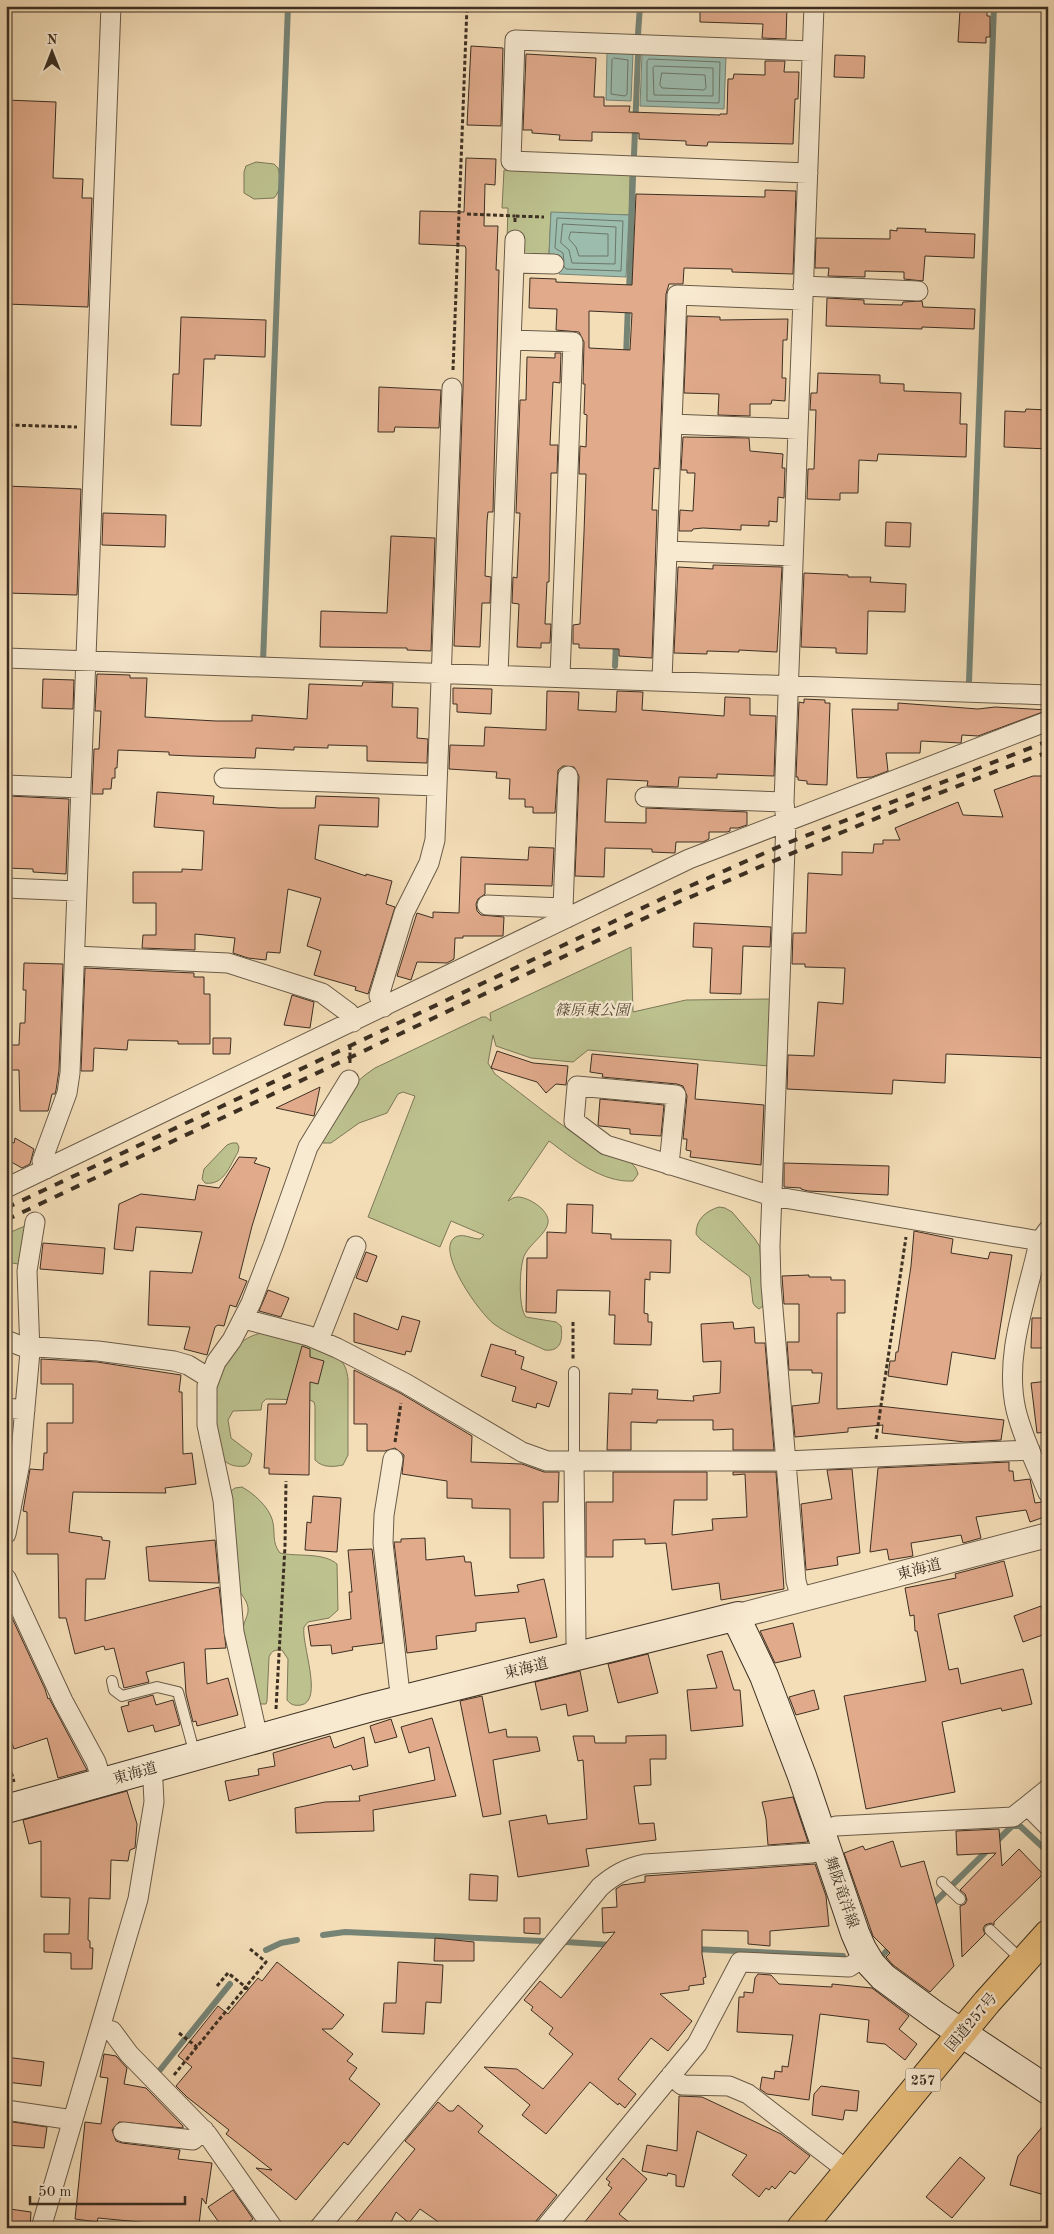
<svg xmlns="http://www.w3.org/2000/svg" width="1054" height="2234" font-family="'Old Standard TT','Noto Serif JP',serif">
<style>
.green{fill:#bcc18e;stroke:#7c7858}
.water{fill:#9cbcae;stroke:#768476}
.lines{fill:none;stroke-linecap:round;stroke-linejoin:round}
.shore{stroke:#6c7668;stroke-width:1}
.stream{stroke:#768476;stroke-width:6}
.building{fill:#e0aa8b;stroke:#3c2f22;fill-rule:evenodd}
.service-casing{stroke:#6a5b48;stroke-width:12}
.minor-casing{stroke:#6a5b48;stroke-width:21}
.tertiary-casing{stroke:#6a5b48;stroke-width:26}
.secondary-casing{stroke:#3c2f22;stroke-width:30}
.trunk-casing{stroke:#3c2f22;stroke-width:30}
.path{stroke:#3c2f22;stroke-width:3;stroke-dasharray:4 2.5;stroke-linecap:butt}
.service{stroke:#f8ead1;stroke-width:10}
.minor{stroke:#f8ead1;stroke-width:19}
.tertiary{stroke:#f8ead1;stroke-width:24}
.secondary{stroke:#f8ead1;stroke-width:28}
.trunk{stroke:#eabf7c;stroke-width:28}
.rail{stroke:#3c2f22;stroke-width:4;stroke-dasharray:9 9;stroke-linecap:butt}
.labels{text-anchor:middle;stroke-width:4.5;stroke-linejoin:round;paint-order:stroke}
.shield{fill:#f8ead1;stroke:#746756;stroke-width:1}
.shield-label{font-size:14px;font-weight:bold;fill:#3c2f22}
.park-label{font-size:15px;font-style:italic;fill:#564c38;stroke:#f8ead1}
.street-label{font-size:15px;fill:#3c2f22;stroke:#f8ead1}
</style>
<rect width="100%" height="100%" fill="#f4deb8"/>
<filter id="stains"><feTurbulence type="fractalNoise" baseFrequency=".004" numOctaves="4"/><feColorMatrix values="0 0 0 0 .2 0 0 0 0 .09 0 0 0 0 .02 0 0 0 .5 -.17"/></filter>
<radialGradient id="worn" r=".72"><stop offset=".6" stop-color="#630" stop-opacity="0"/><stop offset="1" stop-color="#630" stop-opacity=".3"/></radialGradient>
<path class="green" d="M256 162 274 164 278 168C281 178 281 191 274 198L254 199 244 193V172L246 166Z
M504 170 630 175 629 215 551 213 549 255 522 254 507 240 508 208H502Z
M631 947 633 1012 686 1000 771 999 769 1066 588 1050 573 1062 531 1058 496 1046 493 1035 488 1063 495 1074C528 1098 560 1126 595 1147 609 1156 634 1156 638 1174L633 1181C602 1183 572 1158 549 1141L508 1201C511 1199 514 1197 518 1197 528 1197 550 1210 548 1223 546 1234 531 1243 525 1254 519 1265 518 1308 526 1317L556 1322 561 1326C563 1339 561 1352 545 1350 528 1342 509 1335 494 1324 480 1314 436 1252 454 1238 462 1232 471 1239 480 1239L484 1235 451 1221 440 1247 368 1217 415 1096 403 1092 398 1094 387 1113 359 1123 331 1143H323L321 1140 356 1083 365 1075 375 1068 482 1017H486L491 1021 490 1013Z
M232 1143H237L239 1147 238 1152C230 1165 224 1186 205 1183L202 1179 204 1169 227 1145Z
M719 1207 725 1208 732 1212 755 1239 760 1247 763 1306 759 1309 755 1306 753 1303 750 1277 700 1239 696 1234C696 1219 706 1211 719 1207Z
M25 1226 21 1262 18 1264 6 1262V1234Z
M261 1333C279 1335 329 1348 341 1361 346 1366 347 1372 348 1379V1455L343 1465C333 1467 323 1468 315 1460V1406L314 1402 310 1400 266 1399 262 1403 261 1410 233 1411 228 1420 231 1438 252 1454 249 1463 245 1466C239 1467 231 1466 226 1462 218 1456 217 1438 216 1429 213 1394 212 1385 231 1355 240 1342 246 1337 261 1333Z
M242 1487C253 1493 268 1506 272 1519 276 1531 271 1542 280 1553 298 1557 323 1552 337 1564L338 1610 329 1618 308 1622 304 1627C301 1644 324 1701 301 1705 295 1706 291 1705 287 1700L288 1659 282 1650C275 1650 272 1650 269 1657L267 1701 266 1704H259C254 1682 244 1658 243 1635 241 1616 258 1614 239 1591L231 1498V1491L235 1488Z"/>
<path class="water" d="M607 53 633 54 631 101 606 100Z
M642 54 726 57 724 109 640 106Z
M551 212 629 215 626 277 559 274V255H549Z"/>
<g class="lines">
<path class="shore" d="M614 58 628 60 627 94 625 96 611 94 612 60Z
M649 59 720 62 719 103 647 101V62Z
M655 66 713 68V96L654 95 653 68Z
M662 73 705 75 706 88 704 90 662 88 660 85Z
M563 224 616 227 615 264 572 263 569 250 561 243Z
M571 232 608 234V256H579L576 247 569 239Z
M564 266 566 269 621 271 623 221 557 218 555 248 563 253 564 262"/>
<path class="stream" d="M638 34 640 6
M634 155 638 55
M629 292 633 177
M626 357 628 305
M263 662 288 6
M615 666 616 642
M969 682 994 6
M930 1907 1012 1826H1020L1048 1852
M323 1935 345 1932 543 1941
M566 1942 612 1945
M695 1949 843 1956
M266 1950 281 1943 297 1940
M880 1958 893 1944
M188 2036 230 1984
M160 2070 184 2040"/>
</g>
<path class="building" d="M700 6H787L786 39 762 38 763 24 700 22Z
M960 10 987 11V16H990V37H986V43L958 42Z
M471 46 503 48 501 126 467 125Z
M526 54 596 58 594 97H604V106H630L629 112 720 115V114H727L728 79H733L734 74 765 75V61H785L784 72H799L798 99H795L793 144 708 142 707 146 686 145V141L639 139V133L592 132V141L559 140 560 135 532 133V130H523Z
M835 55 865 56 864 78 834 77Z
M6 100 56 102 53 178 83 179 82 198H92L88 307 6 304Z
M466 158 496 159 495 185 485 184 484 226H498L496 270H499L493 512H488L487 521 485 576 491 577 490 603H482L480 647 454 646 463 388 466 249 465 246 419 244 420 211 464 212Z
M765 190 796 191 793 274 732 272V269L684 268 683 284H669L666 294 659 469 654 468 652 510H657L652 658 619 656V649L579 648V644H573V625L580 624 584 533 586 474H579L580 446 586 447 587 415 584 414 585 384H583L584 342 579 332 556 330 557 309 529 308 530 278 556 279V282L632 285 636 194 765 197ZM589 311 632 313 630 350 589 348Z
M897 228 926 229 925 232 975 234 974 258 925 256 923 281 904 279V272L865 271V277L828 276 829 268H815L816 238 890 239V230L897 231Z
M827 298 864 300V304L902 305 903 302 922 301 923 307 975 309 974 329 922 327V329L826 326Z
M687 316 720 317V320L788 319 787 340H783L782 378H786L785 401 772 400 771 404H750V416L718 415 719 394 684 393Z
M181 317 266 320 265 357 215 355V359H204L201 426 171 425 173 374H179Z
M555 353H561L560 383 553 382 550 445H558L557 473H551L549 582H547L545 624H551L550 643H541V648L517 647 519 604 512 603 513 577 517 578 520 513H516L520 400H526L527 357 555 358Z
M818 373 880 375V383L904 384V391L961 393 960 424H967L966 457 878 454 877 461 859 460 858 493H840V500L807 499 808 469H814L816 410H810L811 393H817Z
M379 387 441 390 439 428 395 427 394 432H378Z
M1026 409 1048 410V449L1004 447 1005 411 1025 412Z
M683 437 749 438 750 451 783 454 782 468H785L784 498 778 497 777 522 769 521V526L741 525V530L703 528 693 529 692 531H679L680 510 693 511 695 473H687V470H681Z
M6 486 81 489 77 595 6 593Z
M103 513 166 515 165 547 102 545Z
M886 522 911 523 910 547 885 546Z
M391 536 435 538 431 651 407 650V648L320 647 321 611 387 613Z
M713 565 782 567 777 652 739 650V652L707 651V654L674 653 678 567 713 569Z
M804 573 848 575V577H871L870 582 906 584 905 612 868 611 867 654 836 653V648L801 647Z
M97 674 130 675V678H147L145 717 216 721H252V715L307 719 309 684 362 686 363 682 393 683 392 707 418 708 417 738 428 739 427 763 367 761V746L328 745V748L294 747V750L256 748 255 758 191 756 169 755V752L118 750 117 768H115V778H112L111 789H103V794H92L94 749H99L101 711H95Z
M43 679 74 680 73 709 42 708Z
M453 688 492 689 491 714 457 712V704H453Z
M547 691 579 692 578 710 616 712 617 691 643 692 642 710 724 716 725 697 750 698V715L776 716 774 776 717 774V778L679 777 678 787 647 786 648 781 607 779 605 822 646 823V808L747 812V825L738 828H730V831L727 832H709V839L703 842H676L675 853 652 852V849L605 848 604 877 575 876 579 776 574 767 563 766 558 770 555 813H533V807H525V799H509L510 779 496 778 497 772 449 769 450 745 484 746 485 727 546 730Z
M804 699 825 700V703H830L827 785 807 784V781L798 780V777H796L799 702 804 703Z
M898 703 978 709 995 707 1048 710 978 736 962 735 961 743 921 741 920 753H886L888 771 872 777 857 778 852 709 898 710Z
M1033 776H1048V1058L946 1054 945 1083 893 1080 892 1094 787 1089 788 1055 814 1056 818 1002 843 1004 845 968 805 967V964H792L793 933H806L808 873 842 875V852L873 853 874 844H883V840H900L895 828 958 802 963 815 1003 817 994 790Z
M157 792 214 796 213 804 280 808H315L316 796 379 798 378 827 319 825 315 859 366 876V874L392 881 386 904 395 907 368 994 355 990 356 987 314 975 321 951 307 946 321 898 288 889 280 953 267 952 266 960 248 958 233 953 235 938 195 934V950L142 948 143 935H156V903H133V872H182V869L202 870 204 831 154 827Z
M9 796 69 799 66 874 33 872V869L6 868Z
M529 847 554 848 552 886 485 884V894L478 899 476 904 477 911 481 915 504 917 503 936H463V938H455L454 959 447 963 417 962 411 980 397 976 417 913 433 918V912L459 913 461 857 528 860Z
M694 923 771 927 770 947 743 946 741 994 710 993 712 948 693 947Z
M24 963 63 964 59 1070 56 1090 55 1094H52L48 1111H20L19 1070H6V1045H19L20 1023H25L26 990H23Z
M85 968 194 973V977H204V994H210V1044H178V1041L128 1040 127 1050 94 1048 93 1071H81Z
M292 995 314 1002 310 1028 284 1025Z
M213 1038H231L230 1054H213Z
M497 1051 533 1063 568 1066 566 1085 556 1084 546 1093 537 1082 491 1068Z
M592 1054 698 1064 695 1099 764 1105 761 1165 690 1157 691 1151 686 1150 687 1139H683L687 1096 683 1086 677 1084 602 1077 603 1074 590 1072Z
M320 1087 314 1116 276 1108Z
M600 1099 664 1105 661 1136 630 1134V1129L600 1126 598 1125Z
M15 1138 34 1149 30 1164 22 1168 6 1159V1140L14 1143Z
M239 1157 257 1158 254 1163 270 1168 252 1226 239 1278 247 1281 236 1307 230 1305 224 1326 218 1325 215 1327 207 1355 184 1349 190 1327 148 1325 150 1271 192 1273 202 1232 136 1227 133 1251 114 1249 119 1204 141 1194 195 1200 198 1185 219 1188Z
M784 1163 889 1166 888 1195 808 1191 801 1189V1188L784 1187Z
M567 1204 593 1205 592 1233 611 1234V1239L671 1240 670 1273 650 1272V1280L645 1279 644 1313 648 1314V1322H652L651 1345 614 1344 615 1315H609L610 1291 557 1290 556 1313 526 1312 527 1258H547V1232L566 1233Z
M914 1231 953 1239 951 1253 988 1259 990 1252 1012 1255 995 1359 952 1352 947 1385 888 1376 890 1361H895L896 1352H898L911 1266Z
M43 1243 105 1248 103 1274 40 1269Z
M366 1252 377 1256 367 1282 356 1278Z
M809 1275V1277H831V1280H845V1313H837V1409L879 1406 1004 1420 1001 1440 965 1442 882 1433 883 1425 848 1428V1432L795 1437 792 1406 819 1403 822 1373H812V1370H789L787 1342H799V1304H784L782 1276Z
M268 1290 289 1298 281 1317 259 1311Z
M354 1313 398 1330 402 1316 420 1321 411 1352 406 1351 405 1355 354 1342Z
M1032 1318H1048V1348H1031Z
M733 1322 734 1329 754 1327 755 1343H765L774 1450H733V1429L713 1430V1420H657V1423L631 1422V1450H607L609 1393 632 1394V1389L658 1390 657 1399 694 1401 693 1396 720 1393 721 1361 703 1362 701 1324Z
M491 1344 516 1351 515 1354 524 1357 521 1369 557 1382 549 1407 537 1403 536 1408 512 1401 516 1387 481 1376Z
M302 1346 310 1349V1357L324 1361 318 1384 310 1382 309 1475 269 1474V1468H264L268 1404H286Z
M41 1359 97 1362 181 1375 179 1392H182L183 1454 192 1453 196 1484 165 1488 166 1493 73 1492 69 1532 102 1537V1540L110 1541 105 1579H86L85 1621 219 1587 226 1648 205 1649 207 1684 228 1678 238 1715 197 1726 196 1721 193 1722 186 1694 184 1662 146 1672 149 1682 124 1688 114 1648 105 1650 104 1646 75 1654 66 1618H59L58 1554H27V1512L23 1511 30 1469 43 1470 44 1453H47V1423H73V1384H41Z
M354 1370 400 1393 472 1436 471 1462 522 1464 544 1472H559L558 1502H543L544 1558H510V1509L472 1508V1499L447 1498V1481L402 1474 404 1455 395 1448 385 1451H367V1424H354Z
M1048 1381V1432L1037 1433 1031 1383Z
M1009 1462V1471H1013L1014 1481 1030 1479 1035 1503 1042 1502 1047 1516 1030 1522 1026 1510 976 1517 981 1538 963 1543 961 1535 911 1543 913 1556 889 1560 887 1549 870 1552 878 1468Z
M852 1469 860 1553 837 1557 838 1565 806 1570 801 1504 832 1499 827 1470Z
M613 1472H707V1500H674L672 1535 713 1530 712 1519 747 1517 745 1474 733 1475V1472H776L784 1589 721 1600 719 1583 672 1590 666 1543 645 1544V1539L613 1540V1557H586V1502H613Z
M313 1496 341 1498 337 1552 305 1550 307 1522 311 1523Z
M425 1538 426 1560 464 1556 465 1562H471L475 1596 519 1592 517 1585 544 1579 557 1637 530 1643 525 1618 476 1623V1631L436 1636 437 1649 407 1653 394 1542H401V1539Z
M215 1540 219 1583 149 1581 146 1547Z
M372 1549 383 1643 352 1647 353 1650 332 1654 331 1645 311 1646 308 1626 351 1619 349 1592H352L348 1550Z
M1004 1561 1013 1596 938 1614 949 1670 958 1668 961 1684 1023 1669 1032 1704 1002 1711 1001 1708 942 1722 955 1792 866 1809 844 1696 926 1681 917 1631H915L914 1615 910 1616 905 1588 956 1578 955 1574Z
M6 1605 45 1689 48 1699 49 1698 87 1770 58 1778 47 1738 14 1749 6 1727Z
M1041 1606 1048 1625V1633L1023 1642 1014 1616Z
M793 1623 801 1657 775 1663 760 1631Z
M722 1651 734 1690H740L743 1726 691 1731 687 1690 717 1688 707 1655Z
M648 1654 658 1693 618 1703 608 1664Z
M580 1671 588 1711 568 1716 566 1704 541 1710 535 1682Z
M814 1690 819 1709 796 1715 789 1697Z
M153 1695 156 1705 173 1700 180 1725 155 1732 153 1725 128 1732 121 1707 129 1705 128 1702Z
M482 1696 489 1733 506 1729 507 1737H537L540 1751 493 1760 501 1814 483 1817 460 1701Z
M432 1718 456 1796 373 1810 374 1831 296 1833 295 1808 325 1802 360 1801 359 1796 435 1780 429 1747 409 1753 401 1727Z
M391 1719 397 1737 375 1743 370 1726Z
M666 1735V1759H650L651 1785 634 1786 639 1824 654 1823 656 1840 586 1849 589 1866 518 1877 509 1821 546 1815 548 1824 587 1819 583 1760 578 1761 573 1736H594L595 1743H626V1736Z
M330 1736 334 1748 364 1737 368 1766 353 1770 351 1765 229 1801 225 1781 259 1775 258 1769 275 1766 273 1753Z
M127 1791 137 1824 135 1848 130 1850 128 1861 111 1860 110 1899 89 1898 88 1940 90 1941V1948H93L92 1969H71V1953L44 1952V1934H69L70 1898 41 1897V1841L29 1844 23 1820Z
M793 1797 808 1842 768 1845 766 1819 762 1802Z
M999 1829 1002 1866 1019 1849 1043 1874 994 1922V1925L991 1923 985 1925 983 1929 985 1934 962 1957 960 1906 965 1904 967 1900 965 1894 960 1890 996 1853 957 1855 956 1831Z
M893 1841 901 1867 924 1861 954 1966 930 1992 893 1965 886 1957 890 1953 873 1936 844 1853 863 1846 865 1850Z
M815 1864 826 1896 829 1926 770 1931V1946L748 1944V1931L702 1930V1954L706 1977 703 1978 704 1984 689 1986V1990L660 1994 692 2021 668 2051 651 2038 618 2079 636 2094 625 2108 619 2103 618 2105 590 2082 546 2134 522 2115 530 2105 484 2067 517 2069 543 2089 573 2054 549 2034 553 2028 531 2010 533 2007 524 2000 540 1981 561 1998 615 1932 603 1933 602 1908 617 1907 616 1889 622 1885 645 1882V1876Z
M470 1874 498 1876 497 1901 469 1900Z
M524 1918H540V1934L524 1933Z
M435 1938 474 1942V1961H434Z
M277 1962 344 2015 332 2029H322L353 2054 347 2061 357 2068 349 2079 380 2104 348 2145 344 2142 296 2200 256 2168 272 2170 226 2134 229 2130 187 2097 176 2086 192 2067 178 2056 218 2006 228 2014 258 1978 262 1981Z
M398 1962 443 1965 441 2003 426 2002 424 2034 382 2032 384 2003H396Z
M758 1974 771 1975 779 1984 832 1987V1984L872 1988 909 2016 899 2029 917 2044 905 2060 885 2044 867 2042 869 2020 820 2014 809 2100 767 2094 760 2089 762 2077 774 2079 775 2071 782 2072V2066L788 2067 793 2035 737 2032 739 1997H744V1992L753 1993 755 1978Z
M104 2054 116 2056 127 2068 124 2084 146 2088 183 2126V2128L119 2122 112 2130 116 2141 122 2143 180 2150 178 2159 212 2163 206 2204 202 2198 199 2225 182 2223V2226L98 2218 97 2222 75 2219 85 2122 101 2124 108 2078 100 2077Z
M6 2057 44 2062 41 2086 6 2082Z
M821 2086 859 2091 857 2111 845 2110 843 2120 812 2115 814 2094Z
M679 2096 702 2097 781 2134 810 2156 795 2174 790 2171 775 2189 772 2186 769 2190 766 2188 759 2197 732 2175 747 2155 697 2131 684 2187 676 2186V2175L668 2173 667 2176 642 2171 647 2145 677 2151Z
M438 2102 449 2111H453L458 2105 483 2126 478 2132 557 2195 536 2221 534 2228H447L420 2209 409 2223 396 2212 388 2228H351L415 2149 405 2141Z
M1048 2120V2196L1010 2185 1018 2156Z
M6 2121 47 2127 44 2148 6 2145Z
M960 2157 985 2178 952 2218 926 2197Z
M623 2158 647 2179 619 2214 636 2228H580L612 2188 608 2185 610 2182 606 2179Z
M233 2190 253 2219 241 2228H223L208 2207Z
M10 2209 31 2212 30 2228H8Z"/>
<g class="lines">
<defs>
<path id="service" d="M574 1372V1462
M112 1681 114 1690 122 1696 157 1687 178 1692 195 1755
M942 1882 960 1899
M990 1930 1023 1961"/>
<path id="minor" d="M808 173 511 161 515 40 812 51
M514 263 554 264
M803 286 918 291
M511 340 573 342 560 676
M672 424 798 429
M667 551 793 556
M6 658 1048 695
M498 674 515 240
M662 680 677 295 803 300
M224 778 437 786
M6 785 81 788
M645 797 784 802
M6 888 77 891
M487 905 563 908
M567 918 563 908 568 776
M75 956 228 963 322 993 349 1013 353 1022
M384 1007 379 996 404 913 429 863 435 840 452 388
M669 1165 676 1095 577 1086 574 1121 606 1145 772 1196 1040 1241
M46 1169 42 1161 67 1093 70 1073 111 6
M6 1188 689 859 1048 721
M1048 1230 1040 1241 1037 1251C1025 1303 1004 1357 1016 1410 1023 1439 1037 1466 1048 1493
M244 1319 309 1336 337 1348 405 1383 522 1452 547 1461H786L1030 1450
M6 1340 21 1346 98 1351 174 1361 188 1365 209 1378
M319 1340 356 1246
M6 1408 25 1410
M393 1459 384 1515 383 1543 399 1685 402 1699
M574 1462 576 1642 579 1655
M6 1534 20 1463 30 1352 27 1271 35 1222
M6 1578 63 1701 96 1762 102 1782
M801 1599 796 1581 771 1285 770 1246 786 822 784 802 814 6
M258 1738 234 1632 223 1500 207 1425V1386L216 1362 232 1340 251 1303 273 1246 308 1147 349 1080
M1028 1806 1048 1826
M821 1831 836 1826 1013 1817 1048 1789
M101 2028 112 2031 129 2054 207 2134 273 2228
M671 2075 682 2085 729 2086 748 2094 848 2171
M6 2110 73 2120
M123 2132 193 2140 204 2130
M41 2228 138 1899 154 1802 153 1782 149 1769
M319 2228 600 1887C615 1874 627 1868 645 1864L812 1853 826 1848
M545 2228 697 2044 740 1962 849 1967 866 1956"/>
<path id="tertiary" d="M738 1616 1048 1535"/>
<path id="secondary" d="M6 1809 368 1708 738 1616 741 1628 764 1676 802 1776 855 1933 862 1949 871 1964 883 1977 936 2016 1048 2090"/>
<path id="trunk" d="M801 2228 987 2002 1048 1934"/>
</defs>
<use href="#service" class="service-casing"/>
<use href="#minor" class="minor-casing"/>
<use href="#tertiary" class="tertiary-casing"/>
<use href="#secondary" class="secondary-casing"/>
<use href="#trunk" class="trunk-casing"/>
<path class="path" d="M467 214 515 216
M515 222V216L544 217
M453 370 467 6
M9 425 77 427
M350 1063V1044
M573 1322V1359
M876 1439 906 1237
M395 1442 401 1403
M276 1709 285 1546 286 1481
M6 1754 14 1782
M217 1986 228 1973 248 1989
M179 2033 197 2047
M174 2075 266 1962 250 1949"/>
<use href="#service" class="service"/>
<use href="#minor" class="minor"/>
<use href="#tertiary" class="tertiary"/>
<use href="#secondary" class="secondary"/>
<use href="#trunk" class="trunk"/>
<path class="rail" d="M6 1208 672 894 785 844 1048 741
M6 1220 677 903C799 849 922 798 1048 752"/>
</g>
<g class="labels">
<rect class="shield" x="905.5" y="2068.5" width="35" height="23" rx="4"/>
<g class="shield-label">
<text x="923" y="2085">257</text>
</g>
<g class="park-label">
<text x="592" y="1015">篠原東公園</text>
</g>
<g class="street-label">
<text transform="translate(919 1569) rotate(-15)" y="5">東海道</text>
<text transform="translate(526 1668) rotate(-14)" y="5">東海道</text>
<text transform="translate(135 1773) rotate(-16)" y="5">東海道</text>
<text transform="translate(842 1892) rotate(71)" y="5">舞阪竜洋線</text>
<text transform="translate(971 2022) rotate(-50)" y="5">国道257号</text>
</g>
</g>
<rect width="1054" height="2234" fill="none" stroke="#f4deb8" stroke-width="25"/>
<rect x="8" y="8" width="1039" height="2219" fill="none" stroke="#3c2f22" stroke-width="2.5"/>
<rect x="12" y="12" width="1029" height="2209" fill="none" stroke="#3c2f22"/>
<g transform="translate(52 52)" stroke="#f8ead1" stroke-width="4" paint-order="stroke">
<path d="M0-4L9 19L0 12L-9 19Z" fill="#3c2f22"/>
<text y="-8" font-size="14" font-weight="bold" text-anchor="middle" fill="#3c2f22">N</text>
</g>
<path d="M30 2196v8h155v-8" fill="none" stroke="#3c2f22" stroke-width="2.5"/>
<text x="38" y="2196" font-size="15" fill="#3c2f22" stroke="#f8ead1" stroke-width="4" paint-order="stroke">50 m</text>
<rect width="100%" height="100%" filter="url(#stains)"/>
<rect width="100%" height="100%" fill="url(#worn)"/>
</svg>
